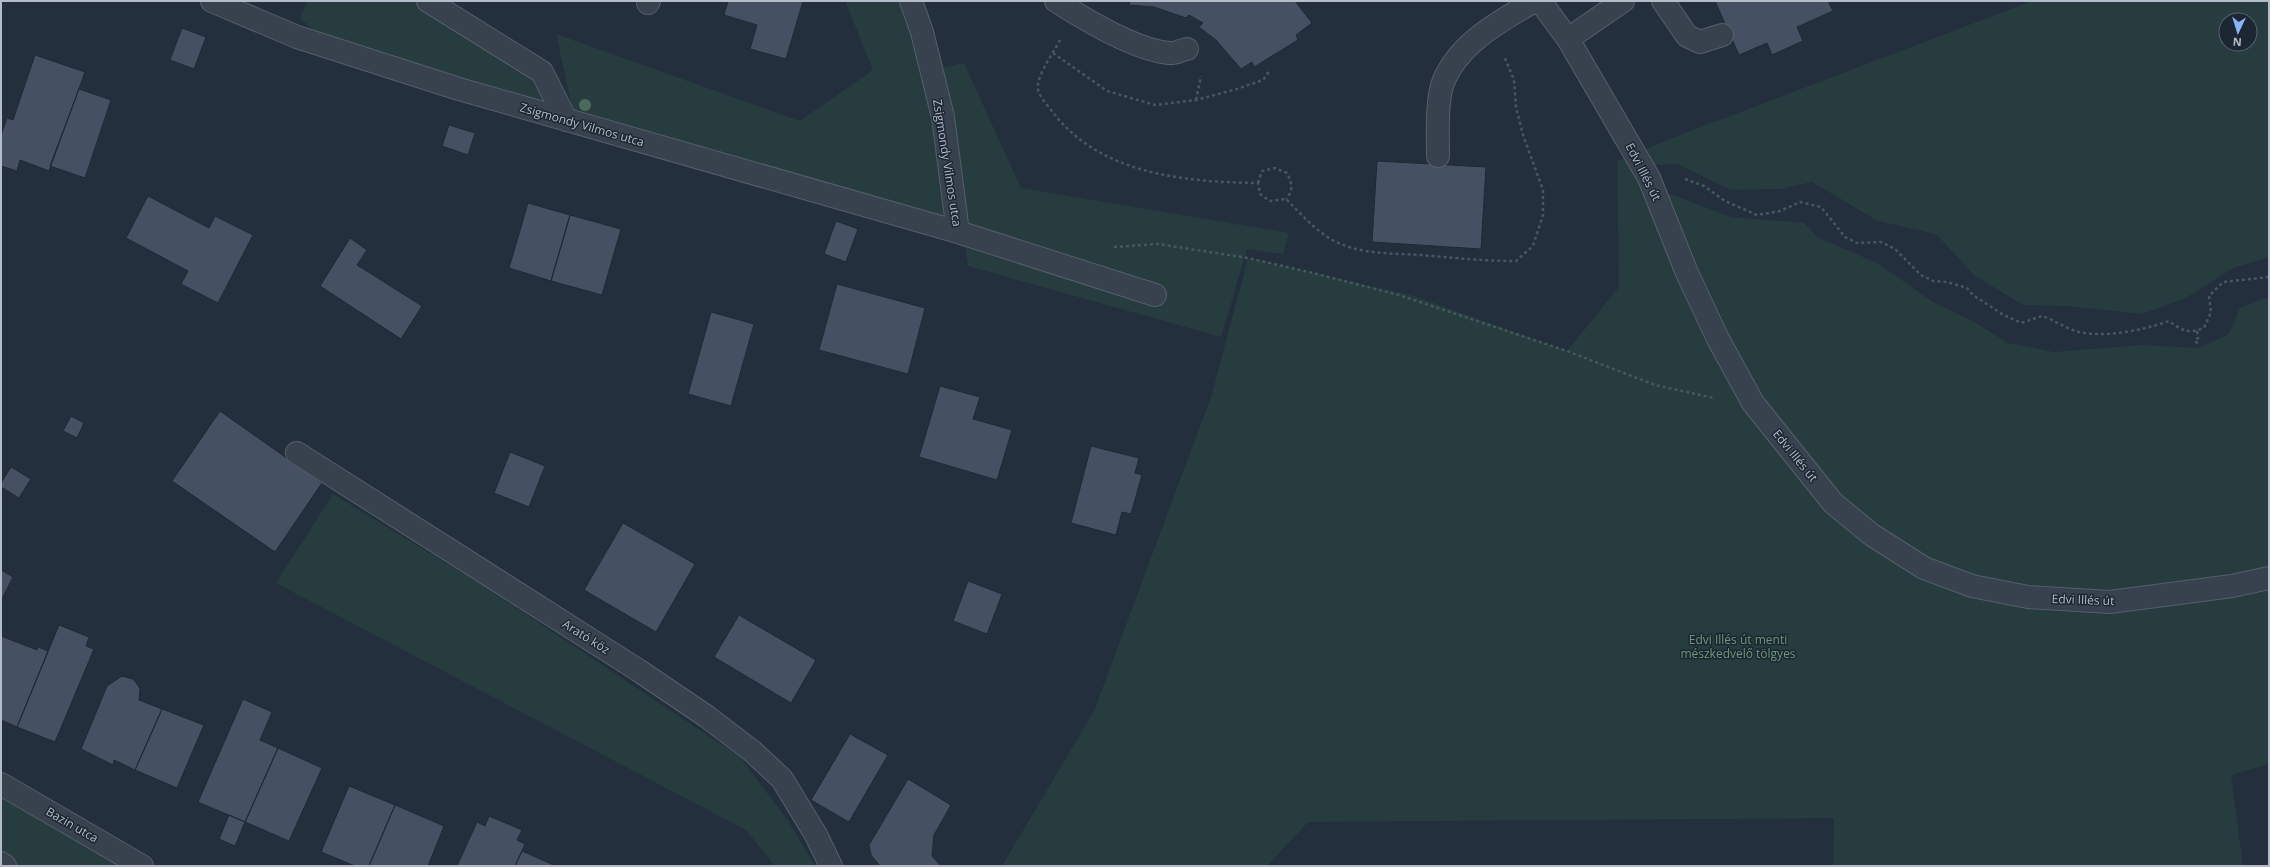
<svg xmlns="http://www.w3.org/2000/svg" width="2270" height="867" font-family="'Open Sans',sans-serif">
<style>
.green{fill:#263c3f;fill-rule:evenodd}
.building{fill:#455162;stroke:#1f2835}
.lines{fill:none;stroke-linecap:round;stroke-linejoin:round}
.minor-casing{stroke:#565f6c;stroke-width:24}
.path{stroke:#44595c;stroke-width:2.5;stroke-dasharray:3 3;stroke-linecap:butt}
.minor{stroke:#38414e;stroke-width:22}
.tree{fill:#4b6a5d}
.labels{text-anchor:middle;stroke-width:3;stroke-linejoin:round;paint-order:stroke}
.street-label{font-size:12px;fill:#b4bcc9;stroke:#1d2633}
.park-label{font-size:12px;fill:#6b9a76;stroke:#1d2633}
</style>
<rect width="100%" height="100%" fill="#242f3e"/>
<path class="green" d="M307 1H414L535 78 553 110 321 35 300 19Z
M845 1H901L912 34 932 115 947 223 573 112 556 34 800 121 873 70Z
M2032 1H2269V257L2233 268 2186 298 2142 314 2068 306 2023 305 1974 275 1936 234 1878 221 1812 182 1780 189 1731 190 1677 164 1655 165 1665 192 1731 217 1804 223 1817 237 1879 264 1933 302 1971 320 2008 343 2054 352 2142 345 2199 348 2229 334 2240 308 2269 297V764L2231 775 2243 866H1833L1834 818 1308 822 1267 866H1002L1094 711 1212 394 1248 258 1414 296 1567 351 1619 287 1617 161 1680 135ZM2226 20H2250V44H2226Z
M964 63 1021 188 1289 233 1283 254 1247 249 1221 337 968 266 940 68Z
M333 494 482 585 740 757 789 822 815 866H775L746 830 276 583Z
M1 793 125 866H18L1 851Z"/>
<path class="building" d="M728 1H803L786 59 750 49 757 25 724 15Z
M1130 1H1295L1312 23 1296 35 1298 40 1254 67 1252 62 1241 69 1216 40 1199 27 1203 23 1189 15 1186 18 1154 7 1129 5Z
M1715 1H1828L1833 11 1797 27 1803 41 1772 55 1767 43 1739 55Z
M182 28 206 37 194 69 170 60Z
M35 55 85 72 49 171 20 160 17 171 1 166V135L7 118 13 120Z
M79 89 111 100 85 178 50 166Z
M449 125 475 133 468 155 442 146Z
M1377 161 1486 167 1481 249 1372 242Z
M148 196 209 228 215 216 253 235 218 303 181 284 188 271 126 238Z
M528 203 570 215 551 281 509 268Z
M570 215 621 229 602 295 551 281Z
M836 221 858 229 846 262 824 254Z
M350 238 367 250 357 265 422 306 401 339 320 286Z
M837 284 925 308 908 374 819 350Z
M711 312 754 324 731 406 688 394Z
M940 386 980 397 973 419 1012 430 997 480 919 457Z
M220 411 322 483 275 552 172 481Z
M71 416 84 423 77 438 63 431Z
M1091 446 1139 458 1135 473 1142 475 1131 514 1122 512 1116 535 1071 523Z
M510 452 545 466 529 507 494 493Z
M11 467 31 479 19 498 1 487V483Z
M623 523 695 564 656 632 584 590Z
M1 570 13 577 1 601Z
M968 581 1002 594 987 634 953 621Z
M739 615 816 660 791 703 714 657Z
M59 625 89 637 86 646 94 649 55 742 17 727Z
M1 636 37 650 38 647 48 651 17 727 1 720Z
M122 676 133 679 137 684 140 689 139 700 162 709 135 770 114 760 113 765 81 749 107 686Z
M243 699 272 712 260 740 278 748 245 822 198 802Z
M162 709 204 725 177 788 135 770Z
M850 734 888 755 849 822 811 800Z
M278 748 322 768 289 841 245 822Z
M908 779 951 805 934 835 932 856 941 866H880L871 855 869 845Z
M349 786 395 805 369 866H355L321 852Z
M395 805 444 826 428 866H369Z
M229 815 245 822 235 846 219 839Z
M489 816 522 830 517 840 525 844 515 866H457L477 822 485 826Z
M522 851 556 866H515Z"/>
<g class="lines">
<defs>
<path id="minor" d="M212 1 297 37 459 89 958 232 1155 295
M428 1 542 72 566 120
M911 1 922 32 943 117 958 232
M1056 1C1084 19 1136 50 1169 53 1174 54 1181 50 1187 49
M1540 1 1568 39 1649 178 1687 273 1718 339 1753 403 1833 503 1872 535 1924 568 1972 586 2028 597 2110 602 2232 586 2269 578
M1663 1 1687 36 1700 42 1722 35
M648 3 649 1
M1568 39 1623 1
M1438 156C1438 135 1436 99 1444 80 1461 41 1500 22 1534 1
M297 453 638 670 706 716 752 751 782 779 816 835 831 866
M1 784 142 866
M1 863 5 866"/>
</defs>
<use href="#minor" class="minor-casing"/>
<path class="path" d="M1060 40C1054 52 1036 76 1038 89 1039 97 1050 108 1055 115 1103 175 1186 182 1258 183L1260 194 1270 201 1286 199C1299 212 1312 227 1329 238 1357 255 1390 253 1421 255 1453 258 1484 261 1516 261L1533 246 1543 215V190L1523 135 1516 107 1514 80 1504 56
M1053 53 1107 91 1155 105 1196 100 1237 89 1263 80 1270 70
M1196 100 1201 76
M1685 179 1704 186 1725 201 1757 215 1780 211 1800 202 1821 207 1845 237 1857 243 1881 242 1895 249 1921 275 1933 281 1947 282 1967 288 1973 295 2002 314 2021 323 2042 316C2054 320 2067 329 2079 332 2105 338 2144 330 2169 321 2183 331 2187 334 2204 328L2211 312 2209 296 2223 282 2269 277
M1258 183 1262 171 1275 168 1287 173C1292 183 1294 190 1286 199
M1114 247 1158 244 1248 258 1313 273 1399 295 1567 351 1655 385 1714 398
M2197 331 2198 338 2195 341 2199 345"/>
<use href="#minor" class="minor"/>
</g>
<circle class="tree" cx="585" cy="105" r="6"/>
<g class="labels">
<g class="street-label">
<text transform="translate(582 125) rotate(16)" y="4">Zsigmondy Vilmos utca</text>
<text transform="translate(947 163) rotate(81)" y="4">Zsigmondy Vilmos utca</text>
<text transform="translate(1643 172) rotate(63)" y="4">Edvi Illés út</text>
<text transform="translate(1795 456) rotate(51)" y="4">Edvi Illés út</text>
<text transform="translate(2083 600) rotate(2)" y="4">Edvi Illés út</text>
<text transform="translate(586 637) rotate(32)" y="4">Arató köz</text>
<text transform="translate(72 825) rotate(30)" y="4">Bazin utca</text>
</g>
<g class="park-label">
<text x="1738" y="644">Edvi Illés út menti<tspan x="1738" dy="14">mészkedvelő tölgyes</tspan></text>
</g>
</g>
<rect width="2270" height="867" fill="none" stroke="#b4bcc9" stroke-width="4"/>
<g transform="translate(2238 32) rotate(184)"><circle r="19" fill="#1d2633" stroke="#59626f"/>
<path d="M0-3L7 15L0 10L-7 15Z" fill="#8ab4f8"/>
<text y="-6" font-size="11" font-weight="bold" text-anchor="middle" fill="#b4bcc9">N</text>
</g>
</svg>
